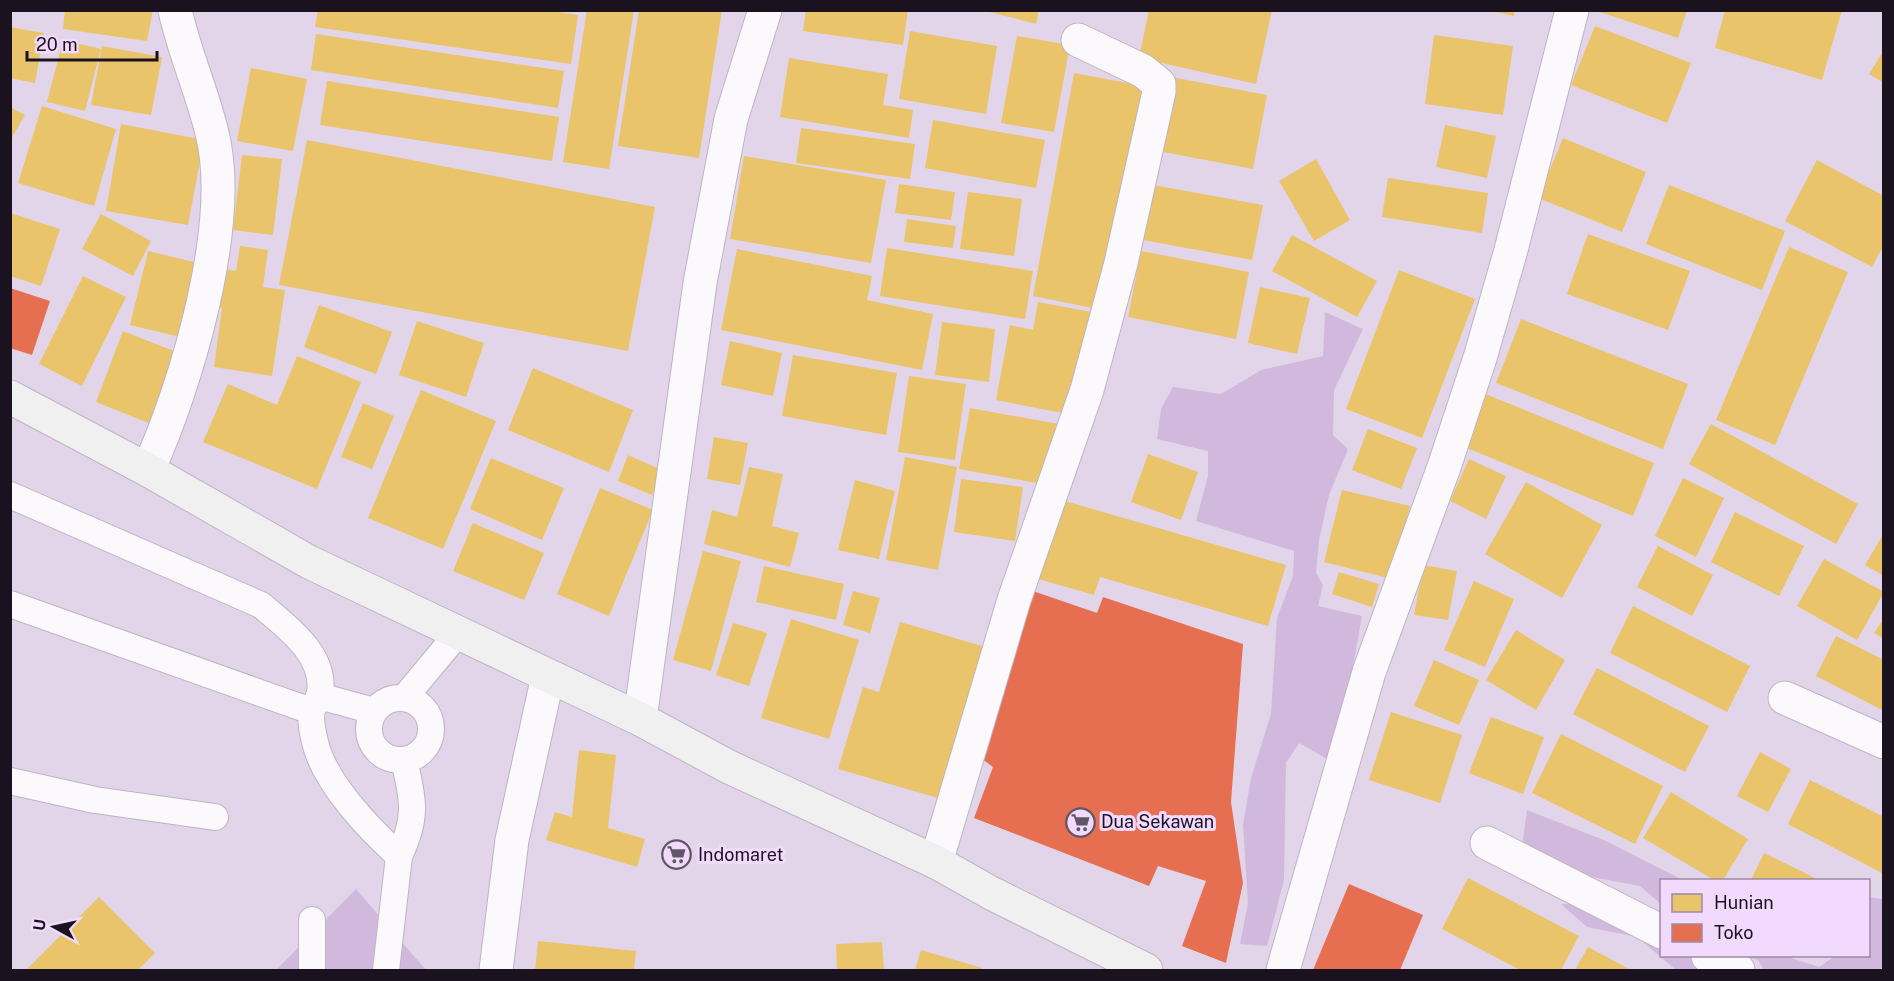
<svg xmlns="http://www.w3.org/2000/svg" width="1894" height="981" font-family="'Public Sans',sans-serif">
<style>
.green{fill:#d0b9dd}
.homes{fill:#e9c46a}
.shops{fill:#e76f51}
.lines{fill:none;stroke-linecap:round;stroke-linejoin:round}
.lane-casing{stroke:#beb4c4;stroke-width:28}
.street-casing{stroke:#beb4c4;stroke-width:35}
.secondary-casing{stroke:#beb4c4;stroke-width:35}
.lane{stroke:#fbf9fc;stroke-width:26}
.street{stroke:#fbf9fc;stroke-width:33}
.secondary{stroke:#f0f0f1;stroke-width:33}
.labels{text-anchor:middle;stroke-width:6;stroke-linejoin:round;paint-order:stroke}
.poi-label{font-size:18px;fill:#1b121f;stroke:#f2dafe;text-anchor:start}
</style>
<rect width="100%" height="100%" fill="#e2d5e9"/>
<path class="green" d="M1325 312 1363 329 1334 390 1333 435 1348 449 1329 495 1319 540 1316 573 1323 585 1318 606 1362 616 1349 689 1329 760 1299 743 1286 763 1284 880 1267 946 1240 944 1248 903 1243 825 1251 778 1271 714 1277 618 1293 576 1294 551 1196 521 1208 476V451L1157 439 1161 409 1173 387 1221 394 1261 370 1323 356Z
M1527 810 1606 841 1683 880H1662L1661 904 1640 886 1533 866 1522 846Z
M356 889 426 970H276Z
M1868 897 1883 899V970H1764L1758 960 1747 956H1785L1819 967 1835 956H1868Z
M1561 904 1614 906 1661 932 1662 956H1694L1714 970H1676L1637 937 1587 927Z"/>
<path class="homes" d="M65 10H153L147 41 63 29Z
M318 10H545L578 15 571 64 315 27Z
M587 10H634L609 169 563 162Z
M639 10H722L699 158 618 146Z
M806 10H908L903 45 803 31Z
M982 10H1039L1036 24Z
M1149 10H1272L1256 84 1139 58Z
M1487 10H1514V16Z
M1594 10H1687L1678 38Z
M1725 10H1842L1822 80 1715 48Z
M1595 26 1691 63 1667 123 1571 85Z
M10 27 44 33 35 83 10 78Z
M910 31 997 46 986 114 899 99Z
M316 34 564 71 558 108 311 70Z
M1434 35 1513 46 1503 115 1425 104Z
M1017 36 1070 45 1054 132 1001 123Z
M63 40 101 49 85 111 47 102Z
M102 46 162 57 151 115 91 105Z
M1884 50V83L1869 74Z
M789 58 888 74 883 105 913 110 909 138 780 117Z
M251 68 307 79 293 151 237 141Z
M1074 73 1144 86 1102 310 1033 296Z
M1171 77 1267 95 1253 169 1158 151Z
M327 81 559 117 552 161 320 125Z
M42 106 116 129 94 206 18 183Z
M10 107 25 115 10 141Z
M933 120 1045 140 1036 188 925 168Z
M121 124 204 140 188 225 106 211Z
M1445 125 1496 136 1487 178 1436 167Z
M801 128 915 144 910 179 796 163Z
M1563 138 1646 172 1622 232 1538 198Z
M307 140 655 207 628 351 279 285Z
M242 155 282 159 273 235 233 230Z
M744 156 886 180 871 263 730 239Z
M1316 159 1350 220 1314 241 1279 181Z
M1817 160 1884 196V245L1872 267 1785 221Z
M1388 178 1488 193 1482 233 1382 217Z
M899 184 955 192 951 220 895 213Z
M1153 185 1263 205 1252 260 1143 240Z
M1669 185 1785 231 1762 290 1646 244Z
M968 192 1022 199 1014 256 960 249Z
M10 213 60 229 41 286 10 276Z
M101 214 151 241 133 276 82 249Z
M907 219 956 226 953 248 904 242Z
M1588 234 1690 271 1668 330 1567 294Z
M1292 235 1377 281 1357 317 1272 271Z
M240 246 268 250 263 287 285 290 272 376 214 367 222 308 215 307 221 269 236 271Z
M1789 247 1848 272 1775 445 1716 420Z
M887 248 1033 271 1025 319 880 296Z
M737 249 872 276 867 300 933 314 922 370 721 330Z
M148 251 198 263 180 337 130 325Z
M1141 251 1249 272 1236 339 1128 317Z
M1399 270 1475 299 1422 438 1346 409Z
M83 276 126 297 82 386 39 364Z
M1260 287 1310 298 1297 354 1248 343Z
M1038 302 1092 312 1068 414 996 400 1010 325 1033 330Z
M319 305 392 332 376 374 304 347Z
M1521 319 1688 384 1663 449 1496 383Z
M417 321 484 343 466 397 399 375Z
M942 322 995 329 989 382 935 375Z
M123 331 184 355 156 426 96 402Z
M730 341 782 353 773 396 721 385Z
M793 355 897 373 886 435 782 416Z
M297 356 361 382 317 489 203 442 228 384 277 405Z
M533 368 633 410 609 472 508 430Z
M909 376 966 384 955 460 898 452Z
M421 390 496 421 443 549 368 518Z
M1483 393 1654 463 1633 516 1462 446Z
M363 403 394 416 372 469 341 457Z
M970 408 1059 424 1047 485 959 469Z
M1711 424 1858 504 1836 544 1689 464Z
M1368 429 1417 448 1401 489 1352 470Z
M714 437 748 443 740 485 707 479Z
M1148 454 1198 472 1181 520 1131 502Z
M628 455 662 470 652 495 618 481Z
M905 457 957 467 938 570 886 560Z
M491 458 564 488 542 540 470 509Z
M1469 459 1506 476 1486 519 1450 501Z
M749 467 783 474 772 526 799 533 790 567 704 544 712 510 737 517Z
M1683 478 1724 498 1696 557 1655 536Z
M961 479 1023 487 1015 541 954 532Z
M855 480 895 491 879 559 838 550Z
M1526 482 1602 525 1562 598 1485 554Z
M600 488 653 510 609 616 557 594Z
M1342 490 1410 506 1392 579 1324 562Z
M1058 499 1286 565 1268 626 1100 577 1094 595 1035 578Z
M1735 512 1804 546 1779 596 1711 562Z
M473 523 544 553 524 600 453 571Z
M1884 533V576L1865 565Z
M1658 546 1713 575 1692 616 1637 587Z
M703 551 741 561 711 671 673 660Z
M1824 559 1884 592 1857 640 1797 606Z
M1423 565 1457 571 1448 620 1414 615Z
M764 566 844 584 836 620 756 602Z
M1339 572 1379 584 1372 607 1332 594Z
M1474 581 1514 599 1485 667 1444 650Z
M853 591 880 598 870 633 843 625Z
M1633 606 1750 666 1727 712 1610 653Z
M1884 618V639L1874 633Z
M791 619 859 640 829 739 761 718Z
M900 622 989 648 945 800 838 769 863 687 879 692Z
M733 623 767 633 749 686 716 675Z
M1516 630 1565 660 1536 710 1486 680Z
M1836 636 1884 660V711L1816 676Z
M1434 660 1479 680 1459 725 1414 706Z
M1597 668 1709 726 1685 772 1573 714Z
M1391 712 1462 735 1440 803 1369 780Z
M1491 717 1544 737 1523 794 1469 773Z
M1561 734 1663 786 1635 844 1532 793Z
M579 750 616 755 608 828 645 839 637 867 546 840 555 812 572 817Z
M1760 752 1791 769 1768 812 1737 796Z
M1810 780 1884 817 1882 873 1788 824Z
M1671 792 1748 839 1723 880H1714L1643 838Z
M1764 853 1819 880H1751Z
M1468 878 1579 936 1561 970H1520L1442 929Z
M99 897 155 953 138 970H26Z
M538 941 636 951 634 970H535Z
M882 942 884 970H837L836 944Z
M1588 947 1631 970H1575Z
M921 950 982 968 981 970H915Z"/>
<path class="shops" d="M10 288 50 301 32 355 10 348Z
M1027 589 1097 613 1103 597 1243 644 1231 802 1243 883 1226 963 1182 946 1206 881 1158 866 1149 886 974 818 993 767 982 759Z
M1349 884 1423 915 1400 970H1313Z"/>
<g class="lines">
<defs>
<path id="lane" d="M10 495 261 605C287 627 326 655 320 693 319 700 314 704 312 710 310 718 313 734 315 742 324 782 369 829 399 856L386 970
M10 604 311 711
M319 696 374 711
M405 697 459 632
M369 729a31 31 0 1 1 62 0a31 31 0 1 1-62 0Z
M10 781 95 800 215 817
M399 856C417 819 414 800 404 761
M312 970V920"/>
<path id="street" d="M148 470C186 386 235 224 212 133 202 91 184 52 175 10
M1785 698 1884 742
M640 719 700 283 731 119 765 10
M1487 843 1662 932
M936 862 1014 600 1087 390 1121 263 1159 92V84L1143 71 1078 40
M1708 956 1738 970
M496 970 512 840 548 676
M1283 970 1369 672 1444 467 1480 358 1511 250 1572 10"/>
<path id="secondary" d="M10 397 148 470 309 562 640 719 729 767 936 862 991 893 1146 970"/>
</defs>
<use href="#lane" class="lane-casing"/>
<use href="#street" class="street-casing"/>
<use href="#secondary" class="secondary-casing"/>
<use href="#lane" class="lane"/>
<use href="#street" class="street"/>
<use href="#secondary" class="secondary"/>
</g>
<defs>
<symbol id="supermarket-ring" viewBox="-11 -11 22 22"><circle r="9.5" fill="#f2dafe" stroke="#615666" stroke-width="1.5"/><path d="M-6-5.5h2.5l.6 2H6L4.5 2H-2.5L-4.4-4H-6ZM-1.5 3.2a1.3 1.3 0 1 0 .1 0ZM3 3.2a1.3 1.3 0 1 0 .1 0Z" fill="#615666"/></symbol>
</defs>
<g fill-rule="evenodd">
<use href="#supermarket-ring" x="1064" y="806" width="33" height="33"/>
<use href="#supermarket-ring" x="660" y="838" width="33" height="33"/>
</g>
<g class="labels">
<g class="poi-label">
<text x="1101" y="828">Dua Sekawan</text>
<text x="698" y="861">Indomaret</text>
</g>
</g>
<rect width="1894" height="981" fill="none" stroke="#1b121f" stroke-width="24"/>
<rect x="1660" y="879" width="210" height="78" fill="#f2dafe" stroke="#9c8aa5" stroke-width="1.5"/>
<rect x="1672" y="894" width="30" height="18" fill="#e9c46a" stroke="#9c8aa5" stroke-width="1.5"/>
<text x="1714" y="909" font-size="18" fill="#1b121f">Hunian</text>
<rect x="1672" y="924" width="30" height="18" fill="#e76f51" stroke="#9c8aa5" stroke-width="1.5"/>
<text x="1714" y="939" font-size="18" fill="#1b121f">Toko</text>
<g transform="translate(54 927) rotate(278)" stroke="#f2dafe" stroke-width="4.5" paint-order="stroke">
<path d="M0-4.5L10 22L0 15L-10 22Z" fill="#1b121f"/>
<text y="-9" font-size="16" font-weight="bold" text-anchor="middle" fill="#1b121f">U</text>
</g>
<path d="M27 51v9h130v-9" fill="none" stroke="#1b121f" stroke-width="3"/>
<text x="36" y="51" font-size="18" fill="#1b121f" stroke="#f2dafe" stroke-width="4.5" paint-order="stroke">20 m</text>
</svg>
